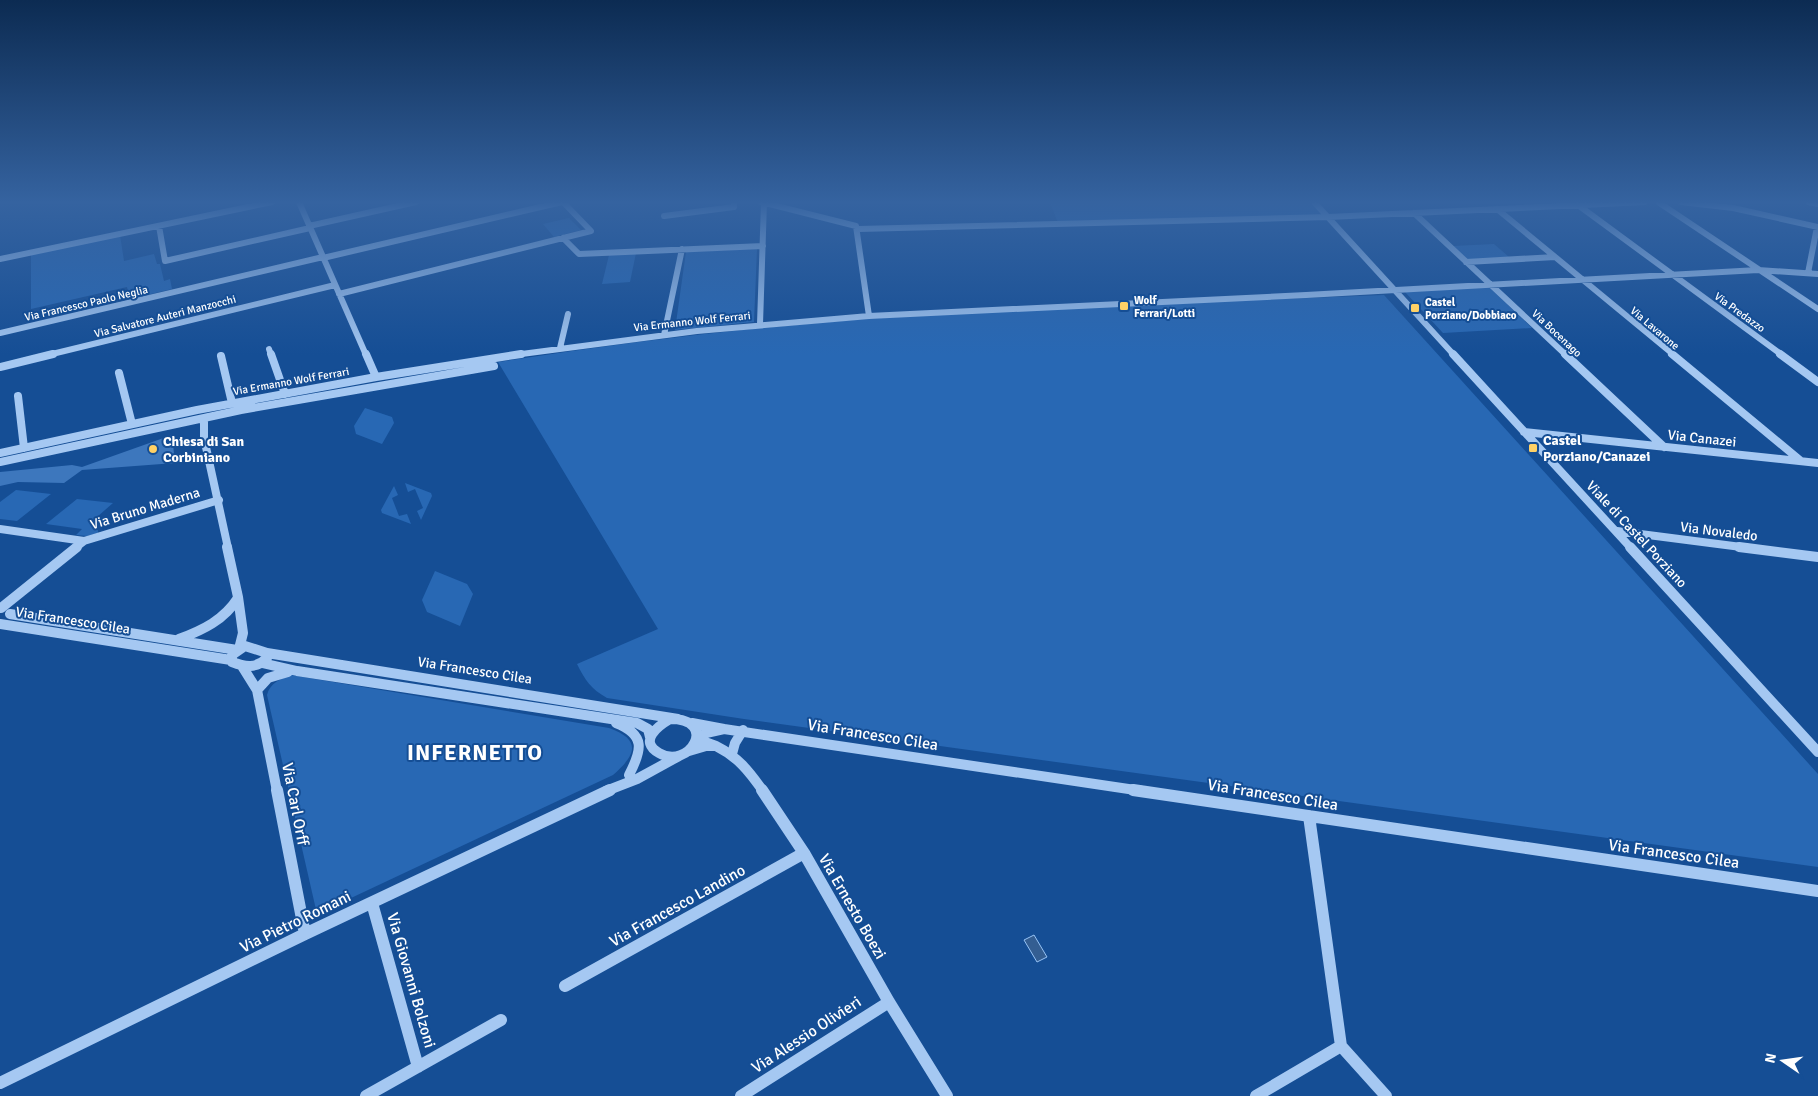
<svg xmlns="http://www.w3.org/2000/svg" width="1818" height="1096" font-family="Signika,sans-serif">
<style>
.green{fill:#2868b4}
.water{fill:#345e92;stroke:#97c3f5}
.building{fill:#3d77bd}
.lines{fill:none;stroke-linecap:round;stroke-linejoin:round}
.minor-far3{stroke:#a5c8f2;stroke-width:6}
.minor-far2{stroke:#a5c8f2;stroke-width:8}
.minor-far1{stroke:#a5c8f2;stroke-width:10}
.minor{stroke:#a5c8f2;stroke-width:12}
.poi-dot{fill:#ffd166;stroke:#154e95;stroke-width:2}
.labels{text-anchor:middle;stroke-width:4;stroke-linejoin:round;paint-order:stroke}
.far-poi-label{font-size:11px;font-weight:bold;fill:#fff;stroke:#154e95;text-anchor:start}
.far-street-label{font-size:11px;fill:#fff;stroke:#154e95}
.street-label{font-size:14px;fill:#fff;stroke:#154e95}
.poi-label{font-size:14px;font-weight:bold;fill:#fff;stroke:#154e95;text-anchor:start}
.near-street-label{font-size:16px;fill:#fff;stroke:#154e95}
.near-district-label{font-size:22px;font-weight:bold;letter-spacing:1px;fill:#fff;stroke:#154e95}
</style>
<rect width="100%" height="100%" fill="#154e95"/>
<path class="green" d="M1050 202H1314L1328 217 1058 223Z
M569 218 581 230 554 237 543 224Z
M120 235 124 261 154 254 157 264H160L164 281 170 279 172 289 130 299 127 287 31 309V254Z
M1494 244 1509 257 1468 260 1453 246Z
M757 249 754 322 675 330 686 252Z
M636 253 630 282 602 284 609 255Z
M1489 287 1532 328 1443 333 1405 292Z
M1384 295 1818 774V867L744 719 607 698C591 689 585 680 577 664L658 629 498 362C620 343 743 328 866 319 1038 307 1211 302 1384 295Z
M365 408 392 417 394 423 382 444 356 434 354 426Z
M405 483 431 493 432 496 421 520 417 511 423 508 415 489 408 492Z
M394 486 398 495 392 498 399 516 407 514 411 524 382 513 381 510Z
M16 490 51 494 17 521 0 519V502Z
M77 499 113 503 97 517 98 533 87 536 76 535 82 529 46 524Z
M435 571 467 584 473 594 460 626 427 612 422 600Z
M291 675 609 728C643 740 635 756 613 775L317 914 267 695C270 683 280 679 291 675Z"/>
<path class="water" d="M1034 935 1047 957 1037 962 1024 940Z"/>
<path class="building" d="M172 435 175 463 82 470 64 483 18 482 0 486V472L72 465 82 467Z"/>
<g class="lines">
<path class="minor-far3" d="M299 202 366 355
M761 202 856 226 869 316
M1314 202 1454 355
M1658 202 1818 309
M1681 202 1733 208 1818 227
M1808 202 1818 204
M1578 205 1782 355
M1497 209 1674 355
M1414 213 1566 355
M664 216 734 207V202
M159 226 165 261 310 228
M309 226 416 202
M858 229 1328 217 1645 202
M563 238 579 254 763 246
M323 258 562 202
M0 259 272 202
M1466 262 1555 257
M1808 273 1817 227
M339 294 591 231 563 202
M760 324 764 202
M0 333 323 257
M664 335 682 249
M560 348 568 314
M269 349 271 355
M48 355 335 285
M514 355 697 331 869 316 1306 295 1758 270 1818 274"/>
<path class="minor-far2" d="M271 354 285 394
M366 354 376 377
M1453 354 1631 548
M1565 354 1664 447
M1672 354 1801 461
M1780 354 1818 382
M221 356 232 403
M0 367 53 354
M119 373 132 424
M18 396 24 448
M204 418V438L228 548
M1524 432 1818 463
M0 453 197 410 376 377 521 354
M0 462 241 410 494 366
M0 529 84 541
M1617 531 1749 548
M75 548 84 541 219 500"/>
<path class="minor-far1" d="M227 547 238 597 243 633 239 649
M1630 547 1818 752
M1739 547 1818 557
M1 608 77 547
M10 614 237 650
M0 624 231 660
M179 639C203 630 224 620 238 598
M245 646 267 653V658C256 669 245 667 232 662V655Z
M267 653 678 719
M262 663 297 671 637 723 648 729 650 737
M242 666 257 690 277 791
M257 690 268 678 288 672
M670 719C720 719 689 771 659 753 638 741 658 726 670 719Z
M616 723C646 735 642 750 629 775
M724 729 1142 791
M716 746C738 757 749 771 763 791
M689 751 706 746H716L697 739 706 733 724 729 692 723
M732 754 735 743 743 730
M606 791 637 779 679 756"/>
<path class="minor" d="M277 790 305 934
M762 790 804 853 889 1002 947 1096
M1133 790 1818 891
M1309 816 1341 1046 1386 1096
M372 903 418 1067
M565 986 804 853
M0 1083 305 934 610 790
M366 1096 501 1020
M741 1096 889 1002
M1256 1096 1341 1046"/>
</g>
<linearGradient id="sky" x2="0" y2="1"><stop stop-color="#0c2b52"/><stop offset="0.57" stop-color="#3563a0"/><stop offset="1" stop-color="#3563a0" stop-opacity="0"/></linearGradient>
<rect width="1818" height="355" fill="url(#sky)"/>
<g class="poi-dot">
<rect x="1119" y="301" width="10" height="10" rx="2.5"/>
<rect x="1410" y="303" width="10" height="10" rx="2.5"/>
<rect x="1528" y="443" width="10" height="10" rx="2.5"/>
<circle cx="153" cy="449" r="5"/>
</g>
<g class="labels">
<g class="far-poi-label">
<text x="1134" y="304">Wolf<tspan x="1134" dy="13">Ferrari/Lotti</tspan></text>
<text x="1425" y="306">Castel<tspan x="1425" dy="13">Porziano/Dobbiaco</tspan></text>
</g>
<g class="far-street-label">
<text transform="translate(86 303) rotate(-13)" y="4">Via Francesco Paolo Neglia</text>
<text transform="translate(1740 312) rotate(36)" y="4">Via Predazzo</text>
<text transform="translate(165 316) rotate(-14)" y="4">Via Salvatore Auteri Manzocchi</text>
<text transform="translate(692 321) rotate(-6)" y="4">Via Ermanno Wolf Ferrari</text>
<text transform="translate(1655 328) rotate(40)" y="4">Via Lavarone</text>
<text transform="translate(1557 333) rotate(43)" y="4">Via Bocenago</text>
<text transform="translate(291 381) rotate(-10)" y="4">Via Ermanno Wolf Ferrari</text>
</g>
<g class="street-label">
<text transform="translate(1702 438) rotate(6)" y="5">Via Canazei</text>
<text transform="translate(145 508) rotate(-17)" y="5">Via Bruno Maderna</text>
<text transform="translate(1719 531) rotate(7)" y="5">Via Novaledo</text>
<text transform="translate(1637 534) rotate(47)" y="5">Viale di Castel Porziano</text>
<text transform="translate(73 620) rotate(9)" y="5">Via Francesco Cilea</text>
<text transform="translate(475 670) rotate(9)" y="5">Via Francesco Cilea</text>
</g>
<g class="poi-label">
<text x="1543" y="445">Castel<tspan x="1543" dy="16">Porziano/Canazei</tspan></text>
<text x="163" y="446">Chiesa di San<tspan x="163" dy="16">Corbiniano</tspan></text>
</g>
<g class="near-street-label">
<text transform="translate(873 734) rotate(9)" y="6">Via Francesco Cilea</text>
<text transform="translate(1273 794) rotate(9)" y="6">Via Francesco Cilea</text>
<text transform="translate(296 804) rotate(79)" y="6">Via Carl Orff</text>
<text transform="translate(1674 853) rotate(8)" y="6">Via Francesco Cilea</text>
<text transform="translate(677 905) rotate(-29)" y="6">Via Francesco Landino</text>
<text transform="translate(853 906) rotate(60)" y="6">Via Ernesto Boezi</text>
<text transform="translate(295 921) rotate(-26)" y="6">Via Pietro Romani</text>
<text transform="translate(412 980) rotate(74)" y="6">Via Giovanni Bolzoni</text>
<text transform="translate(806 1034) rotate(-33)" y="6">Via Alessio Olivieri</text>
</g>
<g class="near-district-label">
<text x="475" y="760">INFERNETTO</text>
</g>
</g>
<g transform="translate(1783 1061) rotate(283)" stroke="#154e95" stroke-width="4" paint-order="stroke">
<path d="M0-4L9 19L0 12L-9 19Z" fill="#ffffff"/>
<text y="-8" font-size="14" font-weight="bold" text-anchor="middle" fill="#ffffff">N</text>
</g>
</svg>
